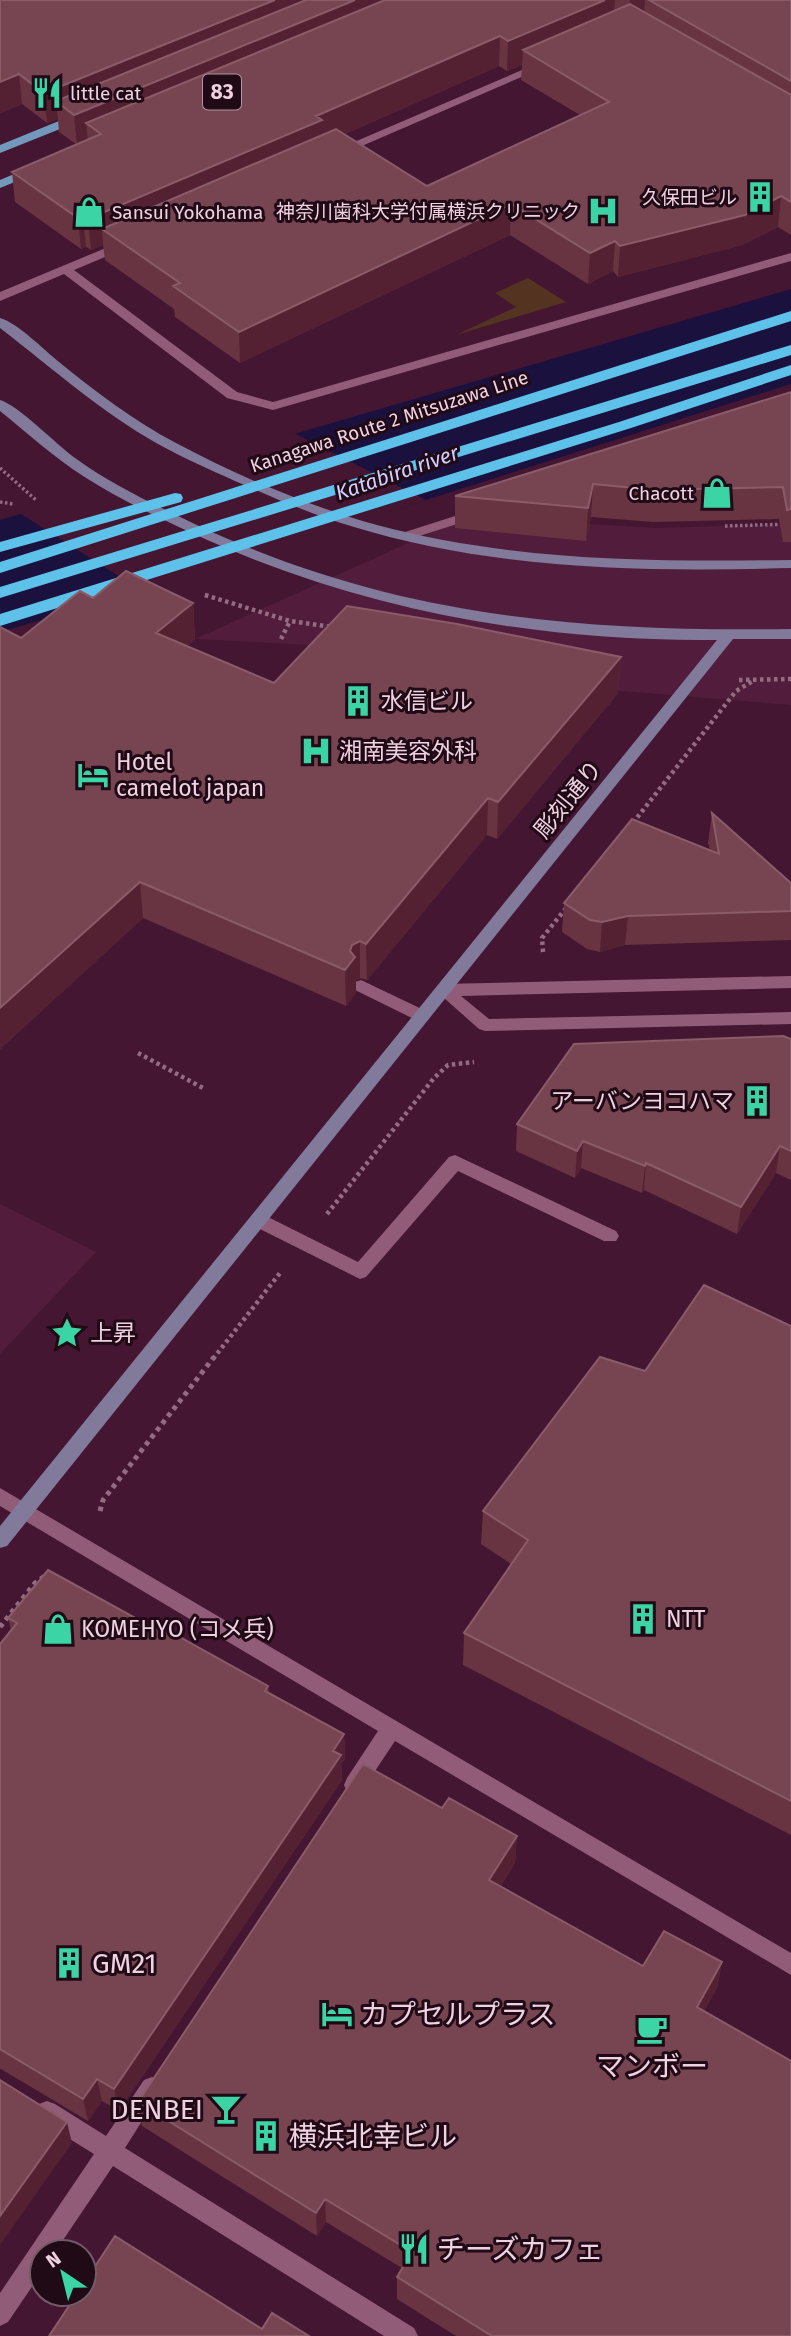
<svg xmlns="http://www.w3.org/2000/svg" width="791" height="2336" font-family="'Fira Sans','Noto Sans JP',sans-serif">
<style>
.built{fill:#521d3c}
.green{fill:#553321}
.water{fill:#1b113e}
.pier{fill:#441631}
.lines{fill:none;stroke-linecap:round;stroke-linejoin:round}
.path-far2{stroke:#936c82;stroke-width:3.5;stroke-dasharray:2.5 2.5;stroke-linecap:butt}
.path-far1{stroke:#936c82;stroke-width:4.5;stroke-dasharray:3.5 3.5;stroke-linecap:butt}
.path{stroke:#936c82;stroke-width:5;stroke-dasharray:4.5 4.5;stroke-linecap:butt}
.lane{fill:#915c78;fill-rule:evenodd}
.street{fill:#915c78;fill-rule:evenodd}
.secondary{fill:#817a9a;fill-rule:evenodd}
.primary{fill:#7299bc;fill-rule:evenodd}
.highway{fill:#5dc1ea;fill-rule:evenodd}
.wall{fill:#693441;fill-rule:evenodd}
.shaded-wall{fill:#542133}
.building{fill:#774552;stroke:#8a5b68;stroke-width:2}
.labels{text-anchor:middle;stroke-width:6;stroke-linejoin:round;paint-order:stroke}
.far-poi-label{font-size:19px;fill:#efd1e0;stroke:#1f0a16;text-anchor:end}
.far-street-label{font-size:19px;fill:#efd1e0;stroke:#1f0a16}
.shield{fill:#1f0a16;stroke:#b195a3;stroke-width:2}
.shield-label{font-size:21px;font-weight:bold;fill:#efd1e0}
.far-water-label{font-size:21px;font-style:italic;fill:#d0cdfe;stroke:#1f0a16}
.poi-label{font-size:23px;fill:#efd1e0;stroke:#1f0a16;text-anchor:start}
.street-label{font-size:23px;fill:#efd1e0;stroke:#1f0a16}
.near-poi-label{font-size:28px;fill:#efd1e0;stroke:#1f0a16;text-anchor:start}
</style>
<rect width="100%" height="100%" fill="#441631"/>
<path class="built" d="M466 517 657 528 791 524V705L597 689 371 648 195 639Z
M0 1204 96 1252 0 1354Z"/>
<path class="green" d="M528 278 566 302 456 335 516 307 495 293Z"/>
<path class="water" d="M791 289V384L121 597 0 632V520Z"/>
<path class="pier" d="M292 432 426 500 145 593 18 512Z"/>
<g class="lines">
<path class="path-far2" d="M0 468 36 500
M0 502 13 504
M725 526 791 524
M205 595 208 596"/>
<path class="path-far1" d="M205 595 290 621 332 627
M281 639 290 621
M739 680 791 679
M633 823 736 691 753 681
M543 952 542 938 567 907
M138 1053 203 1088
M327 1214 434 1078 448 1065 474 1062
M213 1359 280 1273"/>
<path class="path" d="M100 1511 103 1500 214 1357
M0 1627 35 1583 45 1576"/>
<path class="lane" d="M361 980 428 1012 430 1016 428 1020H416L355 990 353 986 355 982Z
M455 1155 616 1231 619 1236 616 1241H604L458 1171 366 1277 360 1279 252 1225 249 1220 252 1215H264L358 1262 449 1157Z"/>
<path class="street" d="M543 61 549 64 547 66 341 155 331 152Z
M125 240 129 241V247L74 270 237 392 273 402 791 253V261L273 410 227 398 64 274 0 301V292Z
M477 509 484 513 482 516 407 540 400 536 402 533Z
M791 976V988L461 996 489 1019 791 1012V1024L485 1031 479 1029 435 990 443 984Z
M0 1488 791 1953V1975L395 1741 361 1792 354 1794 347 1792 344 1785 347 1778 378 1731 0 1506Z
M152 2077 160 2080 163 2088 125 2148 414 2328 418 2336H384L113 2166 55 2252H42V2272L8 2322 0 2326V2293L94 2154 39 2120 36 2112 39 2104 47 2101 55 2104 106 2136 144 2080Z"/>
<path class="secondary" d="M0 318C18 323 44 350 59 362 96 392 134 421 176 443 238 476 308 506 377 525 511 561 653 562 791 560V568C645 572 495 570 354 527 313 515 274 498 235 481 209 469 183 458 158 444 101 412 52 368 0 328Z
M0 400C18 405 57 445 75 458 105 480 139 497 172 513 377 615 566 632 791 629V639H733L7 1546 0 1548V1526L717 640C536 642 356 609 192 533 155 516 117 498 83 476 54 457 27 433 0 411Z"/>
<path class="primary" d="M81 112 85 113V119L0 153V145Z
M33 166 37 167V173L0 188V180Z"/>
<path class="highway" d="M791 311V321L0 573V562Z
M791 345V355L0 598V587Z
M791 365V375L631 428 0 626V614L619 422Z
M175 493 181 494 183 498 181 502 0 552V542Z"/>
</g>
<path class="wall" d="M0 0H791V235L778 227 742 245 618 277 613 271 588 284 510 235 240 363 175 317 174 309 105 260 103 245 91 250 86 247 81 249 15 202 12 172 76 144 59 132 58 119 47 123 22 104 0 113ZM522 65 521 80 580 115 427 186 345 134 499 66 507 71Z
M791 392V542H783L779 519 653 522 591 517 586 541 455 528V496Z
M93 598 193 603 195 639 187 646 274 683 621 657 618 693 497 839 487 835 367 980 360 978 356 980V993L346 1006 143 918 0 1049V627L21 638Z
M712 813 791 883V940L625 945 600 952 587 949 562 932 564 903 710 850 708 843Z
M791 1039V1180L776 1173 737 1234 644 1190 642 1193 581 1168 575 1178 516 1151 517 1124Z
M791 1326V1835L463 1665 464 1633 511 1564 481 1544 483 1511 645 1371Z
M8 1618 157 1630 268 1686 269 1693 344 1734 345 1759 341 1764 342 1780 119 2111 102 2101 88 2121 1 2069H0V1644L11 1630Z
M442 1808 517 1836 515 1863 500 1887 643 1966 722 1962 717 1988 704 2011 791 2336H456L397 2299V2277L402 2268 326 2222 317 2236 142 2126 138 2102Z"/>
<path class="shaded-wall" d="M275 0H350L56 101 58 119 47 123 44 93Z
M355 0H401L101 134 86 123 88 141 77 145 74 115Z
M605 0H615L613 26 523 50 522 65 507 71 508 41Z
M630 0H645L644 13 629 19Z
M500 36 499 66 322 144 102 229 103 245 91 250 88 219 316 116Z
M19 74 22 104 0 113V82Z
M781 196 778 227 742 245 618 277 620 246Z
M511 204 510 235 240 363 239 332Z
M83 216 86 247 81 249 78 218Z
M615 241 613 271 588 284 590 253Z
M593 484 591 517 586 541 588 508Z
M193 603 195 639 159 670 156 633Z
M621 657 618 693 497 839 498 802Z
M488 798 487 835 367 980 366 944Z
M140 882 143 918 0 1049V1008Z
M628 916 625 945 600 952 602 922Z
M360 941V978L356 980V993L346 1006 345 970 352 945Z
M583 1141 581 1168 575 1178 577 1151Z
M780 1146 776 1173 737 1234 741 1207Z
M646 1163 644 1190 642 1193 645 1166Z
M344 1734 345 1759 341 1764 342 1780 119 2111 114 2089Z
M517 1836 515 1863 487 1907 489 1880Z
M722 1962 717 1988 692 2033 697 2007Z
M97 2079 102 2101 88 2121 83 2099Z
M67 2122 72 2143 0 2245V2216Z
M325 2199 326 2222 317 2236 316 2213Z"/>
<path class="building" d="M0 0H275L44 93 19 74 0 82Z
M306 0H355L74 115 56 101Z
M385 0H605L508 41 500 36 316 116 322 120 88 219 83 216 78 218 12 172 101 134 86 123Z
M649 0H791V81Z
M630 4 791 95V202L781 196 745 215 620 246 615 241 590 253 511 204 239 332 173 286 180 283 102 229 336 129 427 186 609 102 523 50Z
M791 392V509L787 510 783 487 656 490 593 484 588 508 455 496Z
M126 571 193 603 156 633 274 683 347 606 457 624 621 657 498 802 488 798 366 944 360 941 352 945 350 951 355 957 345 970 140 882 0 1008V627L21 638 80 591 93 598Z
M712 813 791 883V911L628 916 602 922 590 920 564 903 632 819 719 854Z
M783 1036 791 1039V1151L780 1146 741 1207 646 1163 645 1166 583 1141 577 1151 517 1124 574 1044Z
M704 1285 791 1326V1801L464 1633 528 1540 483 1511 600 1357 645 1371Z
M48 1570 157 1630 160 1626 268 1686 265 1691 344 1734 333 1751 341 1755 114 2089 97 2079 83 2099 0 2049V1644L17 1623 8 1618Z
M363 1764 442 1808 449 1798 517 1836 489 1880 643 1966 664 1931 722 1962 697 2007 791 2061V2336H492L397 2277 412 2252 325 2199 316 2213 138 2102Z
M0 2080 67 2122 0 2216Z
M115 2236 262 2329 272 2313 309 2336H49L77 2294H84V2283Z"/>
<defs>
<symbol id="restaurant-bare" viewBox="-9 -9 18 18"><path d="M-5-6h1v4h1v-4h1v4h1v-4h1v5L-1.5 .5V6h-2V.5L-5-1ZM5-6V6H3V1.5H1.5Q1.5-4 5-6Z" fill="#3bd4a4" stroke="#1f0a16" stroke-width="2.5" paint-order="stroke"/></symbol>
<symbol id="building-bare" viewBox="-9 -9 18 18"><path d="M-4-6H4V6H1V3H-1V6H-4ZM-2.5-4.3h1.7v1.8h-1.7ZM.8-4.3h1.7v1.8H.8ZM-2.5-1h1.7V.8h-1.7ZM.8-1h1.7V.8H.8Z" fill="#3bd4a4" stroke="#1f0a16" stroke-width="2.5" paint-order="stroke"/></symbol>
<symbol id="hospital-bare" viewBox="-9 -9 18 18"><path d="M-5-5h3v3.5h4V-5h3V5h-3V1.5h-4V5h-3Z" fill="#3bd4a4" stroke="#1f0a16" stroke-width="2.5" paint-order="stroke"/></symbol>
<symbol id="shop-bare" viewBox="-9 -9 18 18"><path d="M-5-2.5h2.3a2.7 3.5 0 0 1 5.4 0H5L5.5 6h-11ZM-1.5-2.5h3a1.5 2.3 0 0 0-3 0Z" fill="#3bd4a4" stroke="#1f0a16" stroke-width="2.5" paint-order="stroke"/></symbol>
<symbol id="hotel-bare" viewBox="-9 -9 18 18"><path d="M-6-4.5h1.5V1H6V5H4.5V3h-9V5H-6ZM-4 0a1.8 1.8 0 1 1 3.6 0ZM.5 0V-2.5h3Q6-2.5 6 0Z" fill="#3bd4a4" stroke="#1f0a16" stroke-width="2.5" paint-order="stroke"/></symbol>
<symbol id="sight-bare" viewBox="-9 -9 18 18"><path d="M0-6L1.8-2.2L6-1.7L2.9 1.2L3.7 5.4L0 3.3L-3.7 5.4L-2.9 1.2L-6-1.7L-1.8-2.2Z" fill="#3bd4a4" stroke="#1f0a16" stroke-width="2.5" paint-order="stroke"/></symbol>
<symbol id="cafe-bare" viewBox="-9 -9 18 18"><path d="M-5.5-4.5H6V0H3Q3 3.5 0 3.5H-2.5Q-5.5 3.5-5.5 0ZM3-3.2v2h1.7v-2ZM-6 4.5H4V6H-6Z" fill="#3bd4a4" stroke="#1f0a16" stroke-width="2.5" paint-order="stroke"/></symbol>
<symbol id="bar-bare" viewBox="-9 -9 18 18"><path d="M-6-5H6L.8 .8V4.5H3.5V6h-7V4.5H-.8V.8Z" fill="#3bd4a4" stroke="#1f0a16" stroke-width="2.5" paint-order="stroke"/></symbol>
</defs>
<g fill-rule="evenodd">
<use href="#restaurant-bare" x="25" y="71" width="44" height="44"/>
<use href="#building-bare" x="738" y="175" width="44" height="44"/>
<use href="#hospital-bare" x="581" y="189" width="44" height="44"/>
<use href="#shop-bare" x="67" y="190" width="44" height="44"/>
<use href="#shop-bare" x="695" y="471" width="44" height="44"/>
<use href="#building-bare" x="336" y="679" width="44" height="44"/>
<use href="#hospital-bare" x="294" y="729" width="44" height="44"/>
<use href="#hotel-bare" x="71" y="753" width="44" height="44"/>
<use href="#building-bare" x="735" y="1079" width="44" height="44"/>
<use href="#sight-bare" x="45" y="1311" width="44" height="44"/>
<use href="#building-bare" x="621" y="1597" width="44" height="44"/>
<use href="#shop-bare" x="36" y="1607" width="44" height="44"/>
<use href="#building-bare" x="47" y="1941" width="44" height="44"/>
<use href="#hotel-bare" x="315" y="1992" width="44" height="44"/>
<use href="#cafe-bare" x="630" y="2007" width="44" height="44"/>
<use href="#bar-bare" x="204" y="2087" width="44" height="44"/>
<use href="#building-bare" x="244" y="2114" width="44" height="44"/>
<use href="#restaurant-bare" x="392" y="2227" width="44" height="44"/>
</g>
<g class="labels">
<g class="far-poi-label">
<text x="70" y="100" text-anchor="start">little cat</text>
<text x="737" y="204">久保田ビル</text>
<text x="580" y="218">神奈川歯科大学付属横浜クリニック</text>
<text x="112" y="219" text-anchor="start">Sansui Yokohama</text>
<text x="694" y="500">Chacott</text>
</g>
<g class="far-street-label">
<text transform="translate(389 421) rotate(-18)" y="7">Kanagawa Route 2 Mitsuzawa Line</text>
</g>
<rect class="shield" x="203" y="74.5" width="38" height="35" rx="5"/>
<g class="shield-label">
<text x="222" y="99">83</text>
</g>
<g class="far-water-label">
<text transform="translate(397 473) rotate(-19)" y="7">Katabira river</text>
</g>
<g class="poi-label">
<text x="381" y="709">水信ビル</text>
<text x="339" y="759">湘南美容外科</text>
<text x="116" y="770">Hotel<tspan x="116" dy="26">camelot japan</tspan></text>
<text x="734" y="1109" text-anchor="end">アーバンヨコハマ</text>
<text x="90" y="1341">上昇</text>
<text x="666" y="1627">NTT</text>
<text x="81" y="1637">KOMEHYO (コメ兵)</text>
</g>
<g class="street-label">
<text transform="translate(568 799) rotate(-51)" y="8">彫刻通り</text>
</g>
<g class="near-poi-label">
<text x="92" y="1973">GM21</text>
<text x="360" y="2024">カプセルプラス</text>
<text x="652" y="2076" text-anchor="middle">マンボー</text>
<text x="203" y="2119" text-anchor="end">DENBEI</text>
<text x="289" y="2146">横浜北幸ビル</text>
<text x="437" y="2259">チーズカフェ</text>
</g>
</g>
<g transform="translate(63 2273) rotate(325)"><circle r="33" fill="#1f0a16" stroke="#725a67" stroke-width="2"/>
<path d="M0-5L12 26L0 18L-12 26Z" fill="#3bd4a4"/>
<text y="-10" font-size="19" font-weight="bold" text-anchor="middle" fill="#efd1e0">N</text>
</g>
</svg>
